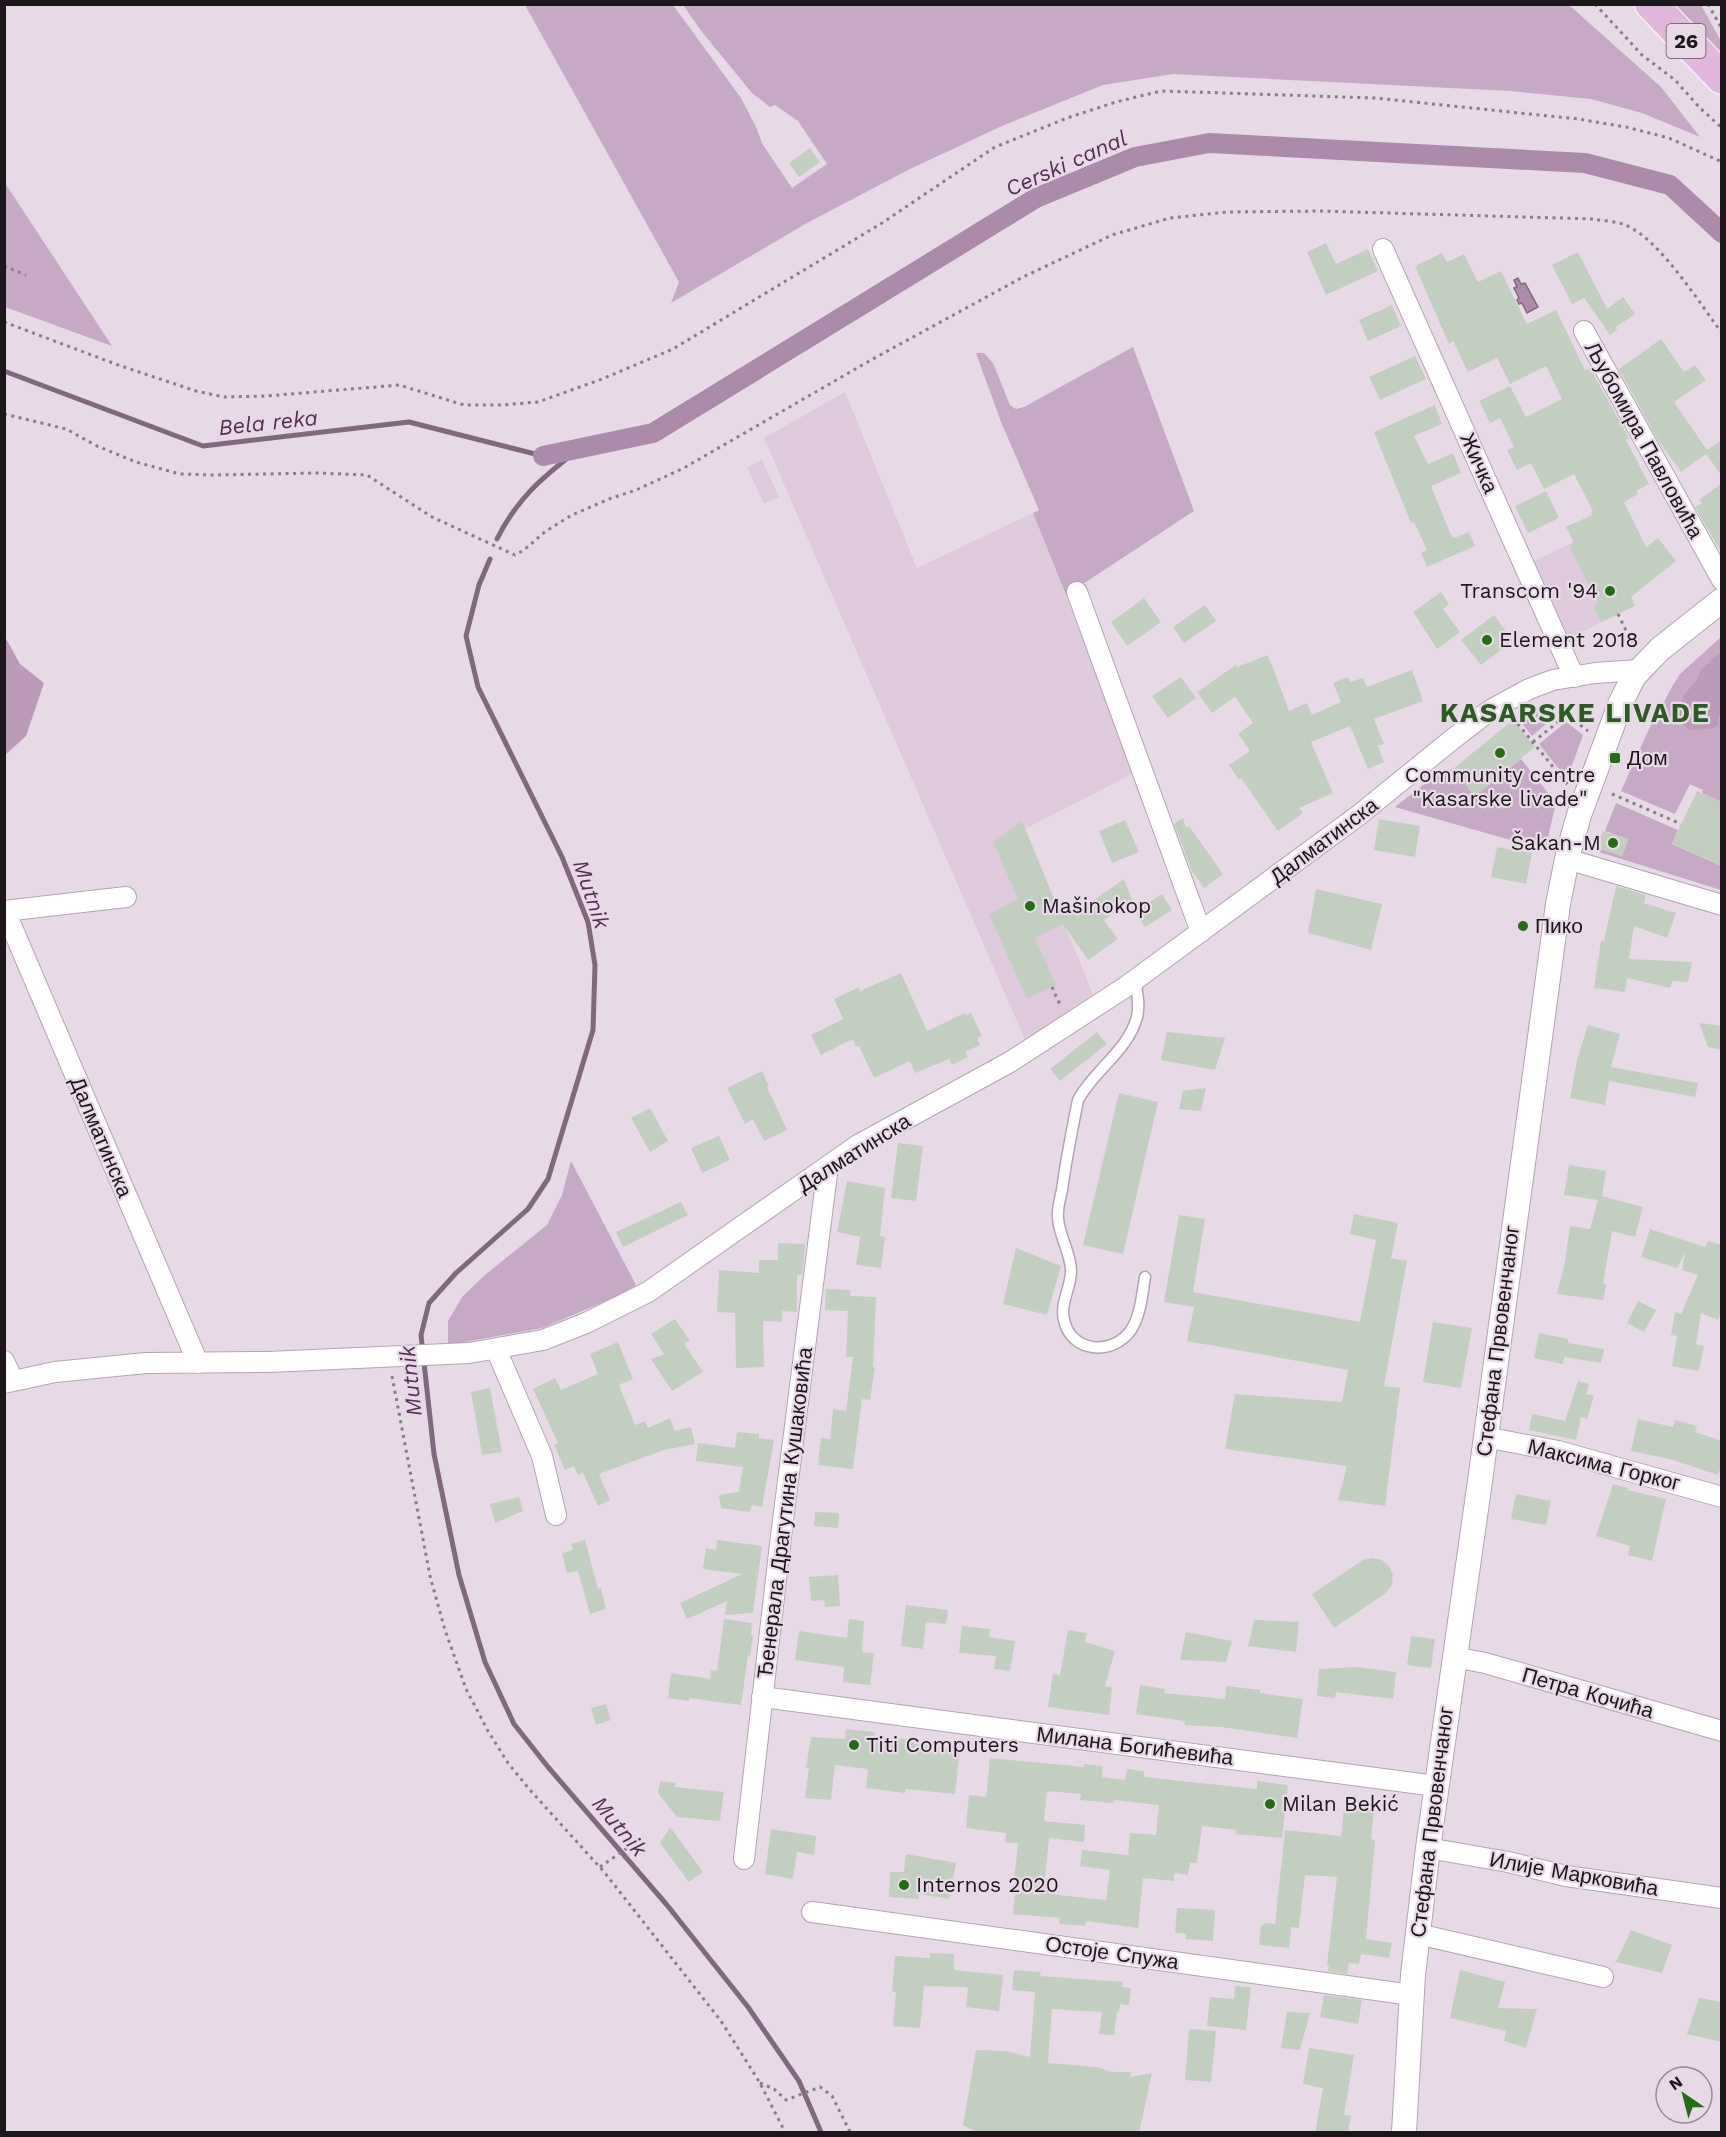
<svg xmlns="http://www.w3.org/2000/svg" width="1726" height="2137" font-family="'Work Sans',sans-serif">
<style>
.built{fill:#dfcadd}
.green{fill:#c6a9c4}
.forest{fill:#bc9bb9}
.water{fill:#ab8ba9;stroke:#80687f;stroke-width:1.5}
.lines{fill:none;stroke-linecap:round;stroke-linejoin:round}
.stream{stroke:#80687f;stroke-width:5}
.canal{stroke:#ab8ba9;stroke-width:20}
.building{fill:#c2cfc0;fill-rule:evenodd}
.service-casing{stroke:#b2a4b1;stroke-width:13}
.minor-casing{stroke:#b2a4b1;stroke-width:22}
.tertiary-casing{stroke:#b2a4b1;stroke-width:26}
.primary-casing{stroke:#fff;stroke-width:34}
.path{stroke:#887e87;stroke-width:3;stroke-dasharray:3 4.5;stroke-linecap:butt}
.service{stroke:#fff;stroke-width:10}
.minor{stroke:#fff;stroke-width:20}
.tertiary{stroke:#fff;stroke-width:24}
.primary{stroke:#e0b8dd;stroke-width:32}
.poi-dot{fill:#226f13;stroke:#e8d9e7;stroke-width:2}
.labels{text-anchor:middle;stroke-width:4.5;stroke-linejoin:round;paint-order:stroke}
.shield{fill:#e8d9e7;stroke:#5a5159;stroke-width:1.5}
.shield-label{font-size:20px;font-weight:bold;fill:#1d171c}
.street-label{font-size:21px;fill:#1d171c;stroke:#e8d9e7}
.poi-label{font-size:21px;fill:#1d171c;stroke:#e8d9e7;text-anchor:start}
.water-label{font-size:22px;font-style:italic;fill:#582d56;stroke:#e8d9e7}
.district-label{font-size:27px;font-weight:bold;letter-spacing:1.5px;fill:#2c5b24;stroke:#e8d9e7}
</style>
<rect width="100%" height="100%" fill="#e8d9e7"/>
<path class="built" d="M845 392 917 568 1033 513 1114 717 1134 773 1025 829 1093 994 1025 1040 764 438Z
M762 460 779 497 764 504 747 467Z
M1599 530 1635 606 1569 638 1534 561Z"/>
<path class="green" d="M525 5H673L741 98 756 127 763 145 792 188 827 164 798 121 775 105 770 107 752 93 702 32 683 5H1569L1661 87 1700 137 1642 113 1591 99 1510 91 1173 74 1103 85 1002 126 910 169 807 223 671 303 679 282Z
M1668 5H1701L1721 41V54Z
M5 183 112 346 5 307Z
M1133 347 1194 511 1066 595 1033 513 1039 510 1001 422 976 353H984L993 363 1010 405 1016 409 1024 407Z
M1721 637V802L1702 793 1703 790 1690 784 1675 814 1621 791 1648 731 1673 685 1680 674Z
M1538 709H1542L1537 713 1546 724 1532 736 1517 717 1525 712Z
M1566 722 1583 735 1567 779 1539 744Z
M1521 759 1556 803 1545 850 1395 807 1436 775 1453 769 1475 796Z
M1616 803 1678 830 1672 844 1719 865 1721 861V890L1599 852 1600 849 1622 856 1628 839 1605 831Z
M571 1161 636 1285 618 1296 542 1328 448 1345V1321L462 1297 485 1275 547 1225 562 1195Z"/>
<path class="forest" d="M4 635 20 664 44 683 26 736 5 755Z
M1721 651V709L1717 726 1710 729 1689 730 1676 716 1684 695 1697 680 1700 671Z"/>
<path class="water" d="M1518 278 1521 284 1525 283 1538 307 1527 313 1522 303 1519 304 1517 300 1519 298 1514 288 1517 287 1514 280Z"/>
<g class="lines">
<path class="stream" d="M4 371 203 446 409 422 543 456
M497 539C518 497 543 477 579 449
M490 559 479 585 466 636 478 687 562 857 588 922 595 965 593 1030 548 1179 528 1209 456 1273 429 1303 421 1335 434 1454 459 1575 485 1662 514 1724 548 1767 667 1905 748 2007 799 2081 821 2132"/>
<path class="canal" d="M543 456 653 433 1036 198 1135 157 1209 143 1585 163 1670 185 1722 233"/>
</g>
<path class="building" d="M810 148 820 162 799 177 789 163Z
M1326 243 1336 264 1368 249 1378 271 1326 295 1307 252Z
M1578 252 1607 309 1623 297 1635 314 1616 327 1617 330 1610 335 1584 298 1572 304 1552 265Z
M1442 253 1447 262 1464 254 1478 282 1501 271 1527 324 1556 310 1585 370 1590 368 1629 438 1626 440 1649 484 1636 491 1638 494 1624 502 1646 547 1658 538 1676 561 1631 597 1635 606 1601 622 1593 606 1598 604 1569 545 1574 543 1566 527 1592 515 1591 512 1593 511 1574 474 1544 489 1531 463 1517 470 1507 450 1514 447 1500 418 1490 423 1479 401 1510 386 1526 417 1562 399 1546 366 1510 384 1497 358 1468 372 1453 341 1449 344 1445 335 1415 266Z
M1392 305 1401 326 1368 341 1359 320Z
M1661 339 1684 372 1695 365 1706 380 1674 402 1707 450 1722 440V476L1706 454 1681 472 1658 440 1619 369Z
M1415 356 1426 379 1380 400 1369 377Z
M1435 405 1442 424 1414 436 1428 464 1453 453 1461 473 1431 486 1451 535 1454 538 1469 532 1475 546 1427 567 1421 553 1427 550 1414 522 1411 523 1374 432Z
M1722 483V554L1695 507 1702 503 1699 500Z
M1546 491 1559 518 1528 533 1515 506Z
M1441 592 1449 604 1443 609 1460 632 1437 649 1413 612Z
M1144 598 1161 622 1127 646 1111 622Z
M1205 605 1216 621 1184 643 1173 627Z
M1494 615 1513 641 1481 665 1461 640Z
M1268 655 1289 711 1307 703 1312 715 1341 702 1333 683 1348 677 1350 682 1363 678 1367 687 1412 670 1423 701 1374 719 1384 744 1378 746 1384 762 1368 769 1350 726 1311 742 1333 793 1299 808 1303 813 1278 831 1241 778 1239 780 1229 765 1250 751 1238 734 1253 723 1235 697 1212 713 1197 692 1236 665 1237 667Z
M1181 677 1196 698 1168 718 1152 696Z
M1513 720 1535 747 1475 796 1453 769Z
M1697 791 1722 802V866L1672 844Z
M1183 818 1186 828 1189 826 1223 874 1204 888 1192 871 1174 824Z
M1379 819 1420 826 1415 857 1374 850Z
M1125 820 1139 852 1112 863 1099 831Z
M1022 821 1060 913 1075 902 1078 911 1124 879 1132 900 1104 920 1118 939 1088 960 1063 924 1035 938 1056 985 1027 999 989 914 1018 899 993 842Z
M1603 831 1628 839 1622 856 1597 848Z
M1497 847 1532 853 1526 884 1491 877Z
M1616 886 1646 895 1644 903 1676 913 1667 938 1634 926 1629 959 1692 962 1688 982 1673 981 1670 988 1627 978 1625 992 1594 988 1601 941H1604Z
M1316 889 1382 904 1371 950 1308 933Z
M1162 894 1172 910 1145 927 1135 911Z
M901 973 927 1031 965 1013 966 1015 971 1013 982 1036 977 1038 980 1045 965 1052 968 1057 952 1065 949 1059 915 1073 910 1061 874 1078 859 1046 856 1047 853 1039 821 1055 811 1035 843 1019 834 999 859 987 860 991Z
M1699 1023 1722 1026V1050L1708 1047Z
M1588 1025 1620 1034 1611 1067 1698 1083 1695 1097 1609 1081 1605 1105 1570 1098 1577 1060Z
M1097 1032 1107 1044 1060 1081 1050 1069Z
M1167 1032 1225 1038 1215 1070 1161 1060Z
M762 1071 769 1086 767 1087 787 1130 764 1141 753 1119 745 1124 727 1088Z
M1206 1088 1201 1111 1179 1109 1183 1091Z
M1119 1093 1158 1102 1123 1254 1083 1245Z
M650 1108 668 1141 650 1152 631 1118Z
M719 1136 730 1160 702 1173 691 1148Z
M898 1143 923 1146 916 1201 891 1198Z
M1569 1165 1606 1171 1602 1196 1643 1207 1635 1237 1612 1231 1603 1284 1606 1285 1603 1300 1557 1294 1565 1262 1570 1226 1590 1229 1598 1200 1564 1195Z
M847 1181 885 1188 880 1236 885 1237 881 1268 856 1265 860 1237 837 1232Z
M681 1202 688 1215 623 1247 616 1232Z
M1354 1214 1398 1223 1391 1258 1407 1261 1384 1386 1400 1388 1385 1506 1338 1500 1347 1466 1225 1449 1235 1394 1342 1402 1348 1370 1187 1341 1194 1307 1164 1302 1179 1215 1205 1219 1193 1292 1360 1322 1376 1240 1350 1234Z
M1650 1229 1705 1247 1708 1241 1722 1245V1312L1718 1320 1701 1313 1696 1344 1704 1346 1699 1371 1672 1366 1677 1336 1671 1335 1675 1312 1681 1314 1698 1275 1682 1270 1685 1253 1677 1268 1641 1257Z
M778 1243 805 1244 802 1275H797V1312L782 1311V1322L763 1321 764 1367 736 1368 735 1313 717 1312 719 1270 759 1273V1260H778Z
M1016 1248 1061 1266 1047 1315 1003 1304Z
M826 1289 851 1290 850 1296 876 1297 873 1367H875L870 1400 862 1399 853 1469 818 1465 821 1438 830 1439 833 1409 846 1411 853 1357H846L848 1311 825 1310Z
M1638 1301 1656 1310 1644 1332 1627 1323Z
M675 1319 690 1341 684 1344 703 1372 672 1391 651 1359 664 1354 651 1334Z
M1433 1322 1472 1328 1461 1388 1423 1382Z
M1539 1333 1568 1339V1343L1604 1349 1601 1363 1564 1357 1563 1364 1534 1358Z
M618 1342 633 1379 619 1385 635 1425 645 1421 648 1428 670 1418 675 1431 691 1427 695 1444 664 1450 599 1474 610 1500 598 1506 583 1473 578 1475 574 1466 565 1470 554 1445 558 1443 533 1389 555 1378 561 1390 598 1374 590 1354Z
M1578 1381 1589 1384 1586 1394 1594 1396 1587 1419 1581 1417 1576 1440 1529 1430 1532 1414 1565 1421Z
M490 1388 502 1452 482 1455 471 1392Z
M1638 1419 1673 1427 1675 1420 1697 1426 1695 1432 1722 1441V1464L1718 1475 1670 1459 1631 1451Z
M737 1432 759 1434V1438L774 1440 762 1507 752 1505 750 1512 721 1508 719 1495 739 1492 743 1467 696 1461 698 1443 735 1448Z
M1613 1484 1628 1488 1627 1490 1666 1499 1652 1561 1628 1555 1630 1546 1596 1536Z
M1516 1494 1551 1501 1546 1525 1511 1519Z
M519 1497 523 1511 495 1523 490 1504Z
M815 1512 839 1513 838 1528 814 1526Z
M585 1540 598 1589 601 1588 606 1609 590 1614 578 1571 567 1573 562 1553 573 1550 571 1544Z
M717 1540 762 1546 753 1613 725 1615 727 1601 687 1619 680 1603 742 1574 703 1569 706 1548 716 1550Z
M1372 1558 1382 1560 1389 1566 1393 1575 1392 1585 1386 1593 1334 1628 1312 1594 1363 1560Z
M838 1575 840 1606 825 1607 824 1600 811 1601 809 1577Z
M906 1605 948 1610 946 1624 926 1622 923 1649 901 1646Z
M724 1619 752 1623 751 1635H753L750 1656H748L741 1705 689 1698V1701L668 1698 671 1673 710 1679 711 1670 717 1671Z
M849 1619 864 1621 862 1652 874 1653 870 1685 843 1682 844 1667 795 1660 799 1631 847 1638Z
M1254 1620 1299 1622 1296 1652 1248 1646Z
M962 1626 990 1629 989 1637 1015 1641 1010 1671 994 1669 996 1656 959 1653Z
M1068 1630 1087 1633 1085 1642 1115 1651 1105 1686 1112 1687 1109 1715 1048 1707 1053 1674 1060 1675Z
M1186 1632 1232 1641 1226 1662 1180 1660Z
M1411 1636 1435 1639 1431 1668 1407 1665Z
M1356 1667 1396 1672 1393 1699 1336 1692 1335 1698 1317 1696 1319 1669Z
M1140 1685 1165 1689 1164 1693 1225 1699 1226 1686 1260 1690V1693L1303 1699 1297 1738 1221 1727 1184 1725 1185 1721 1136 1714Z
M606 1704 611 1720 596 1725 591 1708Z
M846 1729 875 1732V1736L915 1740 914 1744 960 1749 955 1794 906 1789 905 1793 866 1788 868 1769 835 1765 831 1800 805 1798 809 1768H806L811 1737 845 1739Z
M990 1758 1084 1767V1764L1103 1766 1102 1777 1125 1780 1127 1769 1144 1771V1777L1257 1789V1781L1288 1785 1282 1838 1236 1834V1830L1202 1826 1197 1863H1190L1188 1875 1174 1873V1881L1143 1878 1138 1928 1086 1921 1085 1926 1059 1924 1060 1918 1013 1914 1015 1893 1013 1892 1018 1843 1005 1842 1006 1833 966 1828 969 1795 986 1797ZM1047 1791 1081 1794 1080 1800 1113 1803 1114 1800 1159 1805 1156 1835 1130 1833 1128 1855 1082 1850 1080 1866 1110 1870 1106 1900 1049 1894 1050 1886H1044L1049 1838 1084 1842 1085 1825 1044 1821Z
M660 1781 676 1783 675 1787 724 1792 720 1821 677 1817 658 1793Z
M1345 1798 1375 1802 1371 1839 1375 1840 1366 1939 1392 1943 1389 1958 1361 1954 1359 1964 1349 1963 1347 1974 1328 1971 1329 1966 1327 1965 1337 1877 1305 1875 1299 1928 1291 1927 1289 1948 1259 1945 1261 1925H1264V1923L1275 1924 1285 1830 1341 1836Z
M670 1827 703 1872 689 1882 660 1843Z
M771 1829 816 1836 814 1855 797 1852 793 1879 765 1874Z
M906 1854 956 1863 949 1899 919 1894V1899L889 1897 890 1872H904Z
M1177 1908 1215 1910 1213 1941 1186 1939V1934L1175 1933Z
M1631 1930 1672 1945 1662 1973 1616 1962Z
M930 1953 954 1954V1970L1003 1975 999 2011 966 2007 968 1987 924 1986 920 2028 893 2026 896 1992H892L895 1956 930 1958Z
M1014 1970 1041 1972 1040 1976 1123 1982 1122 1987 1131 1988 1129 2005 1120 2004 1119 2012 1117 2011 1114 2035 1099 2034 1102 2012 1052 2009 1048 2063 1096 2067 1113 2072H1131L1130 2077 1152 2073 1139 2133H978L963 2125 976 2050 1006 2051 1030 2057 1035 1992 1012 1990Z
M1460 1970 1505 1982 1498 2008 1537 2009 1526 2048 1504 2041 1506 2031 1450 2018Z
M1235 1986 1251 1987 1246 2030 1207 2026 1210 1997 1234 1999Z
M1324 1995 1362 2000 1358 2024 1320 2017Z
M1699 1998 1722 2002V2042L1687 2034Z
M1287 2012 1310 2013 1300 2050 1281 2048Z
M1189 2029 1216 2031 1211 2082 1185 2080Z
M1309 2048 1354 2055 1344 2115 1351 2116 1348 2133H1315L1323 2088 1303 2084Z"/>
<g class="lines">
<defs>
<path id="service" d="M1135 979C1137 991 1140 1006 1137 1017 1128 1051 1094 1070 1078 1100 1072 1130 1066 1160 1062 1190 1060 1199 1057 1209 1058 1218 1059 1236 1071 1253 1071 1271 1071 1288 1060 1302 1064 1320 1071 1353 1113 1356 1131 1330 1141 1314 1142 1295 1145 1277"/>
<path id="minor" d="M1383 249 1574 677
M1584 331 1722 580
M1077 592 1201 932
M1567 859 1722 905
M4 911 126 897
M5 911 198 1363
M496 1349 542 1456 556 1515
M4 1361 13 1380
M4 1383 55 1372 146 1363 268 1362 469 1353 543 1340 586 1323 648 1292 858 1145 1010 1062 1124 988 1359 815 1454 738 1489 711 1529 689 1553 680 1595 673 1639 670
M1485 1437 1558 1451 1722 1497
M1454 1657 1485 1663 1722 1731
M762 1697 1436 1786
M1428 1848 1508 1862 1566 1876 1722 1898
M744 1859 781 1536 828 1166
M812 1912 1412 1995
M1418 1934 1603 1977"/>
<path id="tertiary" d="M1404 2132 1413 1975 1428 1848 1480 1481 1558 904 1568 854 1579 815 1621 702 1634 676 1660 649 1722 600"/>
<path id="primary" d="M1651 4 1722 78"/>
</defs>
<use href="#service" class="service-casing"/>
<use href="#minor" class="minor-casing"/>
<use href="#tertiary" class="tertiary-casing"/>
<use href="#primary" class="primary-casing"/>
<path class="path" d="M1595 4 1642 55 1675 80 1700 108 1722 128
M1708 4 1722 29
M4 266 26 275
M4 322 118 365 196 391 224 397 267 396 399 385 464 405H502L538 402 602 379 673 349 882 223 995 147 1067 118 1116 102 1161 91 1375 98 1578 119 1626 127 1669 138 1722 162
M4 414 66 429 97 446 136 462 180 474 214 475 317 473 367 475 432 517 515 555 524 550 546 531 572 515 609 499 636 490 684 468 871 360 1023 277 1112 235 1170 218 1227 212 1320 211 1593 219C1603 221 1616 221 1625 225 1659 238 1700 304 1722 333
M1618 614 1633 645
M1513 718 1568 785
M1533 742 1567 715 1588 731
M1612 794 1681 824
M1052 987 1061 1007
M392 1376 430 1576 445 1630 466 1689 488 1731 508 1763 530 1790 605 1873 721 2021 760 2083 785 2132
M600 1867 640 1839
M760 2083 774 2089 786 2100 820 2087 832 2096 850 2132"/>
<use href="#service" class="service"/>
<use href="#minor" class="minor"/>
<use href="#tertiary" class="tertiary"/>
<use href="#primary" class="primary"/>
</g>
<g class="poi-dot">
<circle cx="1610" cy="591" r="6"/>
<circle cx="1487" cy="640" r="6"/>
<circle cx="1500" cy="753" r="6"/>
<rect x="1609" y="752" width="12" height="12" rx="3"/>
<circle cx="1613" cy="843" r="6"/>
<circle cx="1030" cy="906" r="6"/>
<circle cx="1523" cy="926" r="6"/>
<circle cx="854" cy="1745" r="6"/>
<circle cx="1270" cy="1804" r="6"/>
<circle cx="904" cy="1885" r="6"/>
</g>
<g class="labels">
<rect class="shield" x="1666.5" y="24" width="39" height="34" rx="4.5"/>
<g class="shield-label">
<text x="1686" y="48">26</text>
</g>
<g class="street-label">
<text transform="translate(1644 440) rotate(61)" y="7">Љубомира Павловића</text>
<text transform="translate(1479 463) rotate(66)" y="7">Жичка</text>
<text transform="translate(1324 841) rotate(-37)" y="7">Далматинска</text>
<text transform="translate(101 1137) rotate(67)" y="7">Далматинска</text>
<text transform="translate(854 1153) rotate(-32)" y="7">Далматинска</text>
<text transform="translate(1498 1341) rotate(-83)" y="7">Стефана Првовенчаног</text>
<text transform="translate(1604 1465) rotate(14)" y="7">Максима Горког</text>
<text transform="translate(785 1513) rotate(-83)" y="7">Ђенерала Драгутина Кушаковића</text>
<text transform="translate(1588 1693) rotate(16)" y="7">Петра Кочића</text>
<text transform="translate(1135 1746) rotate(7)" y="7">Милана Богићевића</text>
<text transform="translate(1432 1822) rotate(-83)" y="7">Стефана Првовенчаног</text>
<text transform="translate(1574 1874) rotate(10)" y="7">Илије Марковића</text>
<text transform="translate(1112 1953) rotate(8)" y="7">Остоје Спужа</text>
</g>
<g class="poi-label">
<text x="1598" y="598" text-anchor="end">Transcom '94</text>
<text x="1499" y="647">Element 2018</text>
<text x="1627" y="765">Дом</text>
<text x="1500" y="782" text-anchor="middle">Community centre<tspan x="1500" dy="24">"Kasarske livade"</tspan></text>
<text x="1601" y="850" text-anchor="end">Šakan-M</text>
<text x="1042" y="913">Mašinokop</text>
<text x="1535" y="933">Пико</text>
<text x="866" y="1752">Titi Computers</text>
<text x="1282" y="1811">Milan Bekić</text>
<text x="916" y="1892">Internos 2020</text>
</g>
<g class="water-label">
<text transform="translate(1066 163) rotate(-24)" y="8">Cerski canal</text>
<text transform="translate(268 422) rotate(-6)" y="8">Bela reka</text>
<text transform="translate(592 894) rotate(71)" y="8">Mutnik</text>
<text transform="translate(410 1381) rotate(-96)" y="8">Mutnik</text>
<text transform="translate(620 1826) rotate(50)" y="8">Mutnik</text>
</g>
<g class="district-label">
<text x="1575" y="722">KASARSKE LIVADE</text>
</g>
</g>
<rect width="1726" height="2137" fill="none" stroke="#1d171c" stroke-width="12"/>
<g transform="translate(1684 2095) rotate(325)"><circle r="28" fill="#e8d9e7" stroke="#978b96" stroke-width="1.5"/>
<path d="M0-4.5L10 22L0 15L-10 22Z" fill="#226f13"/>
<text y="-9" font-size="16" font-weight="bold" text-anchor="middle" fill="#1d171c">N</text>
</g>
</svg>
